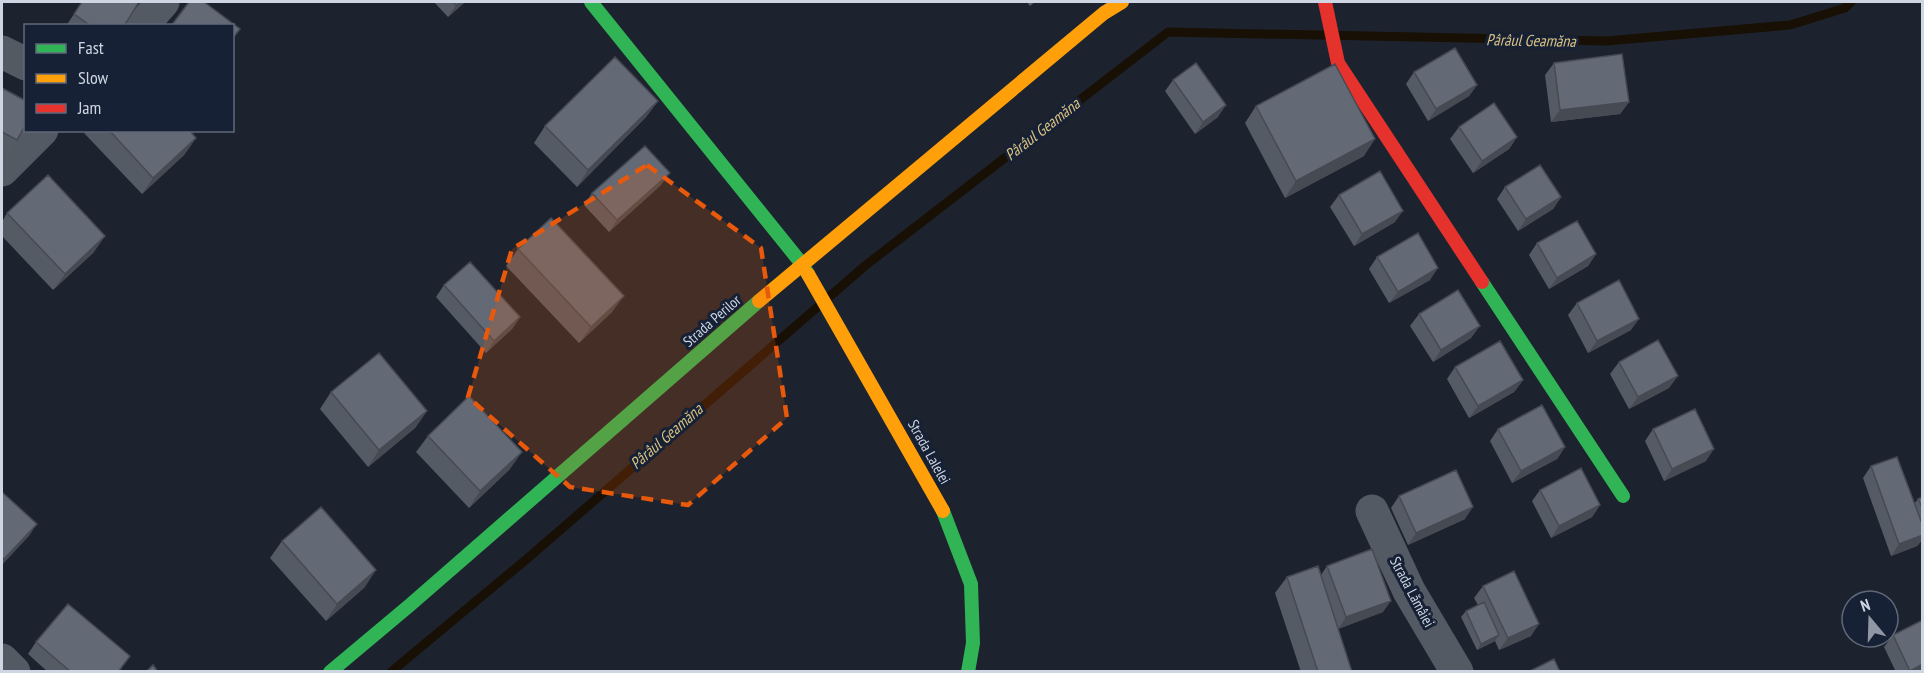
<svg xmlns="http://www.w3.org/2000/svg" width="1924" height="673" font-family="'PT Sans Narrow',sans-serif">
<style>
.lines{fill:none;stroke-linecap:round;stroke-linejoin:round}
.stream{stroke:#181004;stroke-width:9}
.street{stroke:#545a64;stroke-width:33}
.fast{stroke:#30b455;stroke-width:14}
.slow{stroke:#ff9f0a;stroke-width:14}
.jam{stroke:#e5322d;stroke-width:14}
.wall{fill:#555b65}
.shaded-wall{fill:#454a53}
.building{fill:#636a76;stroke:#454a53;stroke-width:1.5}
.marked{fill:#e8590c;fill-opacity:0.2;stroke:#e8590c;stroke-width:4.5;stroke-dasharray:12 8;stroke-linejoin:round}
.labels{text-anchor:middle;stroke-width:6;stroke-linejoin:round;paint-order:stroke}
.street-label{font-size:15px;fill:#ced6e3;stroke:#162135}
.water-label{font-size:16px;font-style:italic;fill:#d9c181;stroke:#162135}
</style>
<rect width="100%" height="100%" fill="#1d232e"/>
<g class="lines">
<path class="stream" d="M391 672 528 558 866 265 1168 32 1606 41 1790 25 1845 8 1851 2"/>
<path class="street" d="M142 26 163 2
M2 52 26 64
M2 170 42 130
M1372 511 1409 591 1457 672
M2 660 14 672"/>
<path class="fast" d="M591 2 802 264 808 274
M1482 282 1623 496
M943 511 971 584 973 643 968 672
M330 672 410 605 759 301"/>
<path class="slow" d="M808 274 943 511
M759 301 1104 13 1122 2"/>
<path class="jam" d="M1325 2 1338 63 1482 282"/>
</g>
<path class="wall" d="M82 2 124 26H66Z
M434 2H465L448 17Z
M1027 2H1035L1030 6Z
M1554 63 1629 102 1620 114 1551 122 1545 75Z
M1414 72 1477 85 1469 96 1428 121 1406 84Z
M1173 80 1218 117 1195 134 1165 91Z
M2 88 17 140 9 152 2 149Z
M658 101 646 117 577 187 534 143 545 126Z
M1256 106 1364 156 1285 198 1245 123Z
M1459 127 1517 137 1509 149 1473 173 1450 139Z
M86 130H189L196 138 184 155 142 194 84 133Z
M661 185 609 232 584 205 592 193Z
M1505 187 1561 197 1553 209 1518 231 1497 199Z
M1339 195 1395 222 1354 246 1330 207Z
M7 213 105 236 93 253 53 290 2 236V222Z
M1537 243 1596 254 1588 266 1549 289 1529 255Z
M518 249 612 312 579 343 506 266Z
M1377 257 1430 280 1389 303 1369 269Z
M444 285 520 317 512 329 486 353 436 297Z
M1577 303 1631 330 1588 353 1568 315Z
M1419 314 1471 338 1433 362 1410 326Z
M1619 362 1669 388 1629 409 1610 374Z
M1455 367 1523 380 1514 392 1469 418 1447 379Z
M331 392 427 411 415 428 368 467 320 409Z
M1498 429 1565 447 1557 459 1512 483 1490 441Z
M1653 429 1706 461 1664 481 1645 441Z
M428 436 510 469 469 508 416 452Z
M1871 466 1914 504 1918 499 1923 497V539L1917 546 1891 556 1863 478Z
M1540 490 1600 505 1592 517 1551 538 1532 501Z
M1399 496 1465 519 1408 545 1391 508Z
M282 541 365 587 326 621 270 558Z
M1327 566 1383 612 1338 629 1352 672H1301L1275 593 1287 577 1321 575Z
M1483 586 1531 636 1499 650 1495 641 1477 650 1461 617 1466 611 1478 605 1474 598Z
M1893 635 1923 672H1896L1884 647Z
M36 642 122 668 119 672H48L28 654Z"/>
<path class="shaded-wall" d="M460 2H465L448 17 456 5Z
M1477 85 1469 96 1428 121 1436 109Z
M658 101 646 117 577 187 588 170Z
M1629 102 1620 114 1551 122 1560 110Z
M1226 105 1218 117 1195 134 1203 122Z
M1517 137 1509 149 1473 173 1482 161Z
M196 138 184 155 142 194 153 178Z
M1375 139 1364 156 1285 198 1296 181Z
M670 173 661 185 609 232 617 220Z
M1561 197 1553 209 1518 231 1526 219Z
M1403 211 1395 222 1354 246 1362 234Z
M105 236 93 253 53 290 65 274Z
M1596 254 1588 266 1549 289 1557 278Z
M1438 268 1430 280 1389 303 1398 292Z
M624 296 612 312 579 343 591 327Z
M520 317 512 329 486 353 494 341Z
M1639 319 1631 330 1588 353 1597 341Z
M1480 326 1471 338 1433 362 1441 350Z
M1678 376 1669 388 1629 409 1638 397Z
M1523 380 1514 392 1469 418 1478 406Z
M427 411 415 428 368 467 379 450Z
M1565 447 1557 459 1512 483 1521 471Z
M1714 449 1706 461 1664 481 1672 469Z
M522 452 510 469 469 508 480 491Z
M1600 505 1592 517 1551 538 1559 526Z
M1473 507 1465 519 1408 545 1416 533Z
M37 524 29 536 2 565V562L4 559Z
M1923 535V539L1917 546 1891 556 1899 544Z
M376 570 365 587 326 621 337 604Z
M1391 601 1383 612 1338 629 1346 617Z
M1539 624 1531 636 1499 650 1508 638Z
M1499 635 1495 641 1477 650 1481 644Z
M1923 664V672H1910V671Z"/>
<path class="building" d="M82 2H139L124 26H91L74 14Z
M189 2H204L240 29 232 39V26H171Z
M453 2H460L456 5Z
M1455 48 1477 85 1436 109 1414 72Z
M1622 54 1629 102 1560 110 1554 63Z
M615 57 658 101 588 170 545 126Z
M1196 63 1226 105 1203 122 1173 80Z
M1335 64 1375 139 1296 181 1256 106Z
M2 88 26 101V124L17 140 2 132Z
M1494 103 1517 137 1482 161 1459 127Z
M109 130H189L196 138 153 178Z
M645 146 670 173 617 220 592 193Z
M1540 165 1561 197 1526 219 1505 187Z
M1380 171 1403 211 1362 234 1339 195Z
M48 175 105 236 65 274 7 213Z
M551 218 624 296 591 327 518 249Z
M1577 221 1596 254 1557 278 1537 243Z
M1418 233 1438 268 1398 292 1377 257Z
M470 262 520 317 494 341 444 285Z
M1619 280 1639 319 1597 341 1577 303Z
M1458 290 1480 326 1441 350 1419 314Z
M1658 340 1678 376 1638 397 1619 362Z
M1500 341 1523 380 1478 406 1455 367Z
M379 353 427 411 379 450 331 392Z
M469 396 522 452 480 491 428 436Z
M1542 405 1565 447 1521 471 1498 429Z
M1695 409 1714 449 1672 469 1653 429Z
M1897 457 1923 526V535L1899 544 1871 466Z
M1581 468 1600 505 1559 526 1540 490Z
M1456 470 1473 507 1416 533 1399 496Z
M2 492 37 524 4 559 2 557Z
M1923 497V509L1918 499Z
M321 507 376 570 337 604 282 541Z
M1372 549 1391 601 1346 617 1327 566Z
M1318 566 1352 672H1318L1287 577Z
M1514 571 1539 624 1508 638 1483 586Z
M1484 602 1499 635 1481 644 1466 611Z
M68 604 130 656 118 672H71L36 642Z
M1923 620V664L1910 671 1893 635Z
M1554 659 1560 672H1528Z
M153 665 158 672H146Z"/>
<path class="marked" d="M647 165 761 248 787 418 688 505 570 487 468 397 512 249Z"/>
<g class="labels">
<g class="street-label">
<text transform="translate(712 321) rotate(-41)" y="5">Strada Perilor</text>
<text transform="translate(929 452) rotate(61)" y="5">Strada Lalelei</text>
<text transform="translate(1412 592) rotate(62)" y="5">Strada Lămâiei</text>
</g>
<g class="water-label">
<text transform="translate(1531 40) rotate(1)" y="6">Pârâul Geamăna</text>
<text transform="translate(1042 129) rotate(-38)" y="6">Pârâul Geamăna</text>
<text transform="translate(666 436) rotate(-41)" y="6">Pârâul Geamăna</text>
</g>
</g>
<rect width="1924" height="673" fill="none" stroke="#ced6e3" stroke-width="6"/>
<rect x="24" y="24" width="210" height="108" fill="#162135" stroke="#60697b" stroke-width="1.5"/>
<rect x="36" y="44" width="30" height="9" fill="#30b455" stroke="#60697b" stroke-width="1.5"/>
<text x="78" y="54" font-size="18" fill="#ced6e3">Fast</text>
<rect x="36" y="74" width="30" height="9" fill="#ff9f0a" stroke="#60697b" stroke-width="1.5"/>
<text x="78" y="84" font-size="18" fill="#ced6e3">Slow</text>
<rect x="36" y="104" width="30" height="9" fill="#e5322d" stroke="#60697b" stroke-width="1.5"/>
<text x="78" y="114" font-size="18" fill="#ced6e3">Jam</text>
<g transform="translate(1870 619) rotate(341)"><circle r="28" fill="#162135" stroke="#60697b" stroke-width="1.5"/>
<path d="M0-4.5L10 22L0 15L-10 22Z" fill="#9097a4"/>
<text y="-9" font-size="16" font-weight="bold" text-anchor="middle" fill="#ced6e3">N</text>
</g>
</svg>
